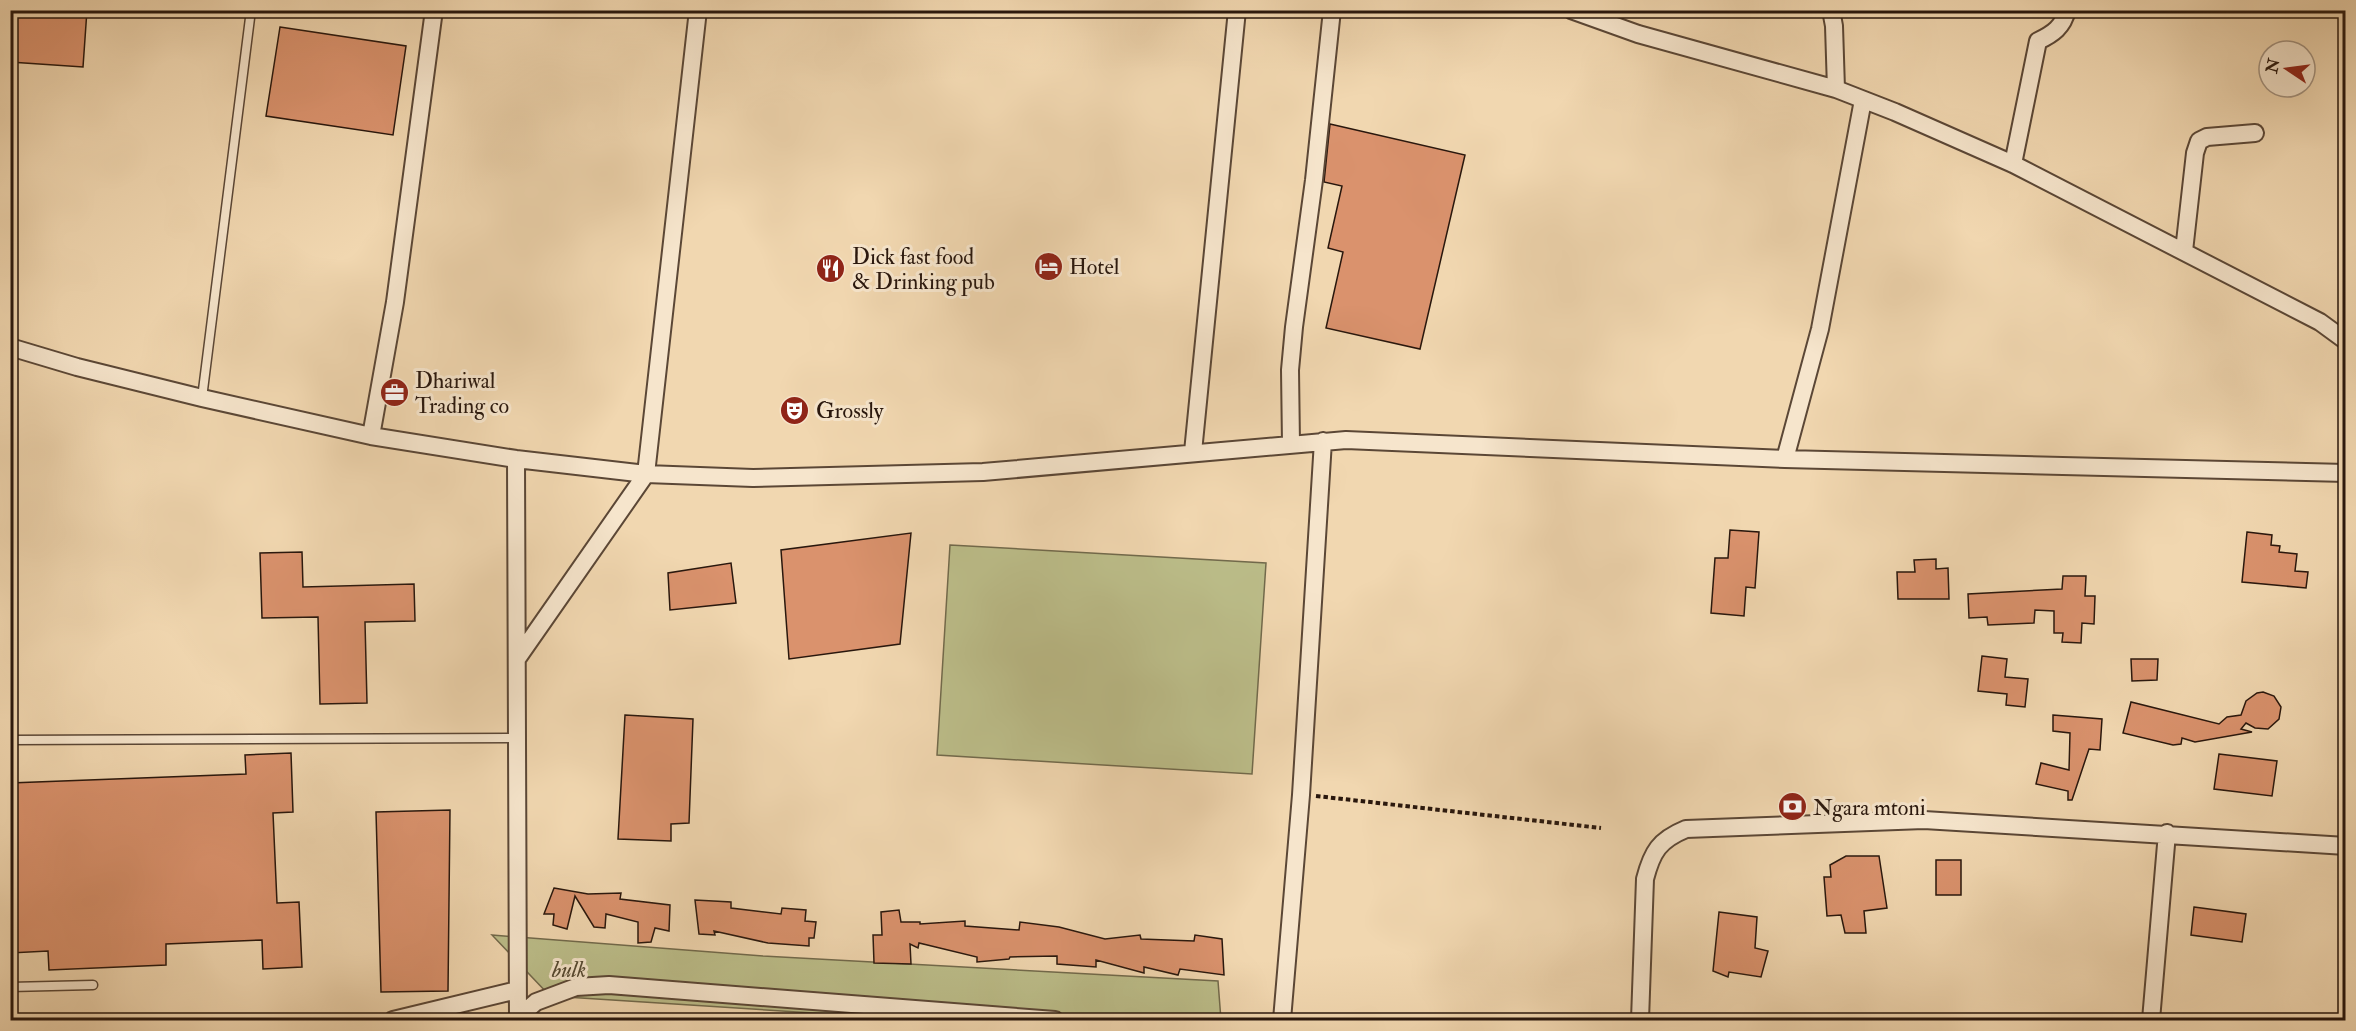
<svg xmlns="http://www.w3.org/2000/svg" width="2356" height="1031" font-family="'IM FELL Double Pica',serif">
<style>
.green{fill:#bcbe8a;stroke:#726a4c;stroke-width:1.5}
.building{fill:#da926d;stroke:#29170d;stroke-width:1.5}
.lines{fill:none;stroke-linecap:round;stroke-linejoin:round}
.service-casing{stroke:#5b4736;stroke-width:11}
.minor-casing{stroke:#5b4736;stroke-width:20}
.path{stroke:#29170d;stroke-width:4;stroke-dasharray:4.5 3;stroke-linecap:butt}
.service{stroke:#f6e5cc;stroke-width:8}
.minor{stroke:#f6e5cc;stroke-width:16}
.labels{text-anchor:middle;stroke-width:6;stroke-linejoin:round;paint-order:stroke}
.poi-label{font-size:22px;fill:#29170d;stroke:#f6e5cc;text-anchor:start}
.park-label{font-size:22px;font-style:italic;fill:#554932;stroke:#f6e5cc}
</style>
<rect width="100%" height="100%" fill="#f1d7b0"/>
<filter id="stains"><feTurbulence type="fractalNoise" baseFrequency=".00333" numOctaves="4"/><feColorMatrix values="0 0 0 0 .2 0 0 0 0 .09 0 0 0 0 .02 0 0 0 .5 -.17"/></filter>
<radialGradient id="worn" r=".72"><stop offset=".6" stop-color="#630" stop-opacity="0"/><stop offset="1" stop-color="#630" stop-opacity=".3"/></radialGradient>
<path class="green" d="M950 545 1266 563 1252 774 937 755Z
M492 935 763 956 1218 981 1221 1020H922L550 996Z"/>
<path class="building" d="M10 10H87L83 67 10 62Z
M280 27 406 46 393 135 266 116Z
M1330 124 1465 155 1420 349 1326 328 1343 252 1328 248 1342 186 1324 182Z
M1730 530 1759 532 1755 588 1746 587 1744 616 1711 613 1715 558H1728Z
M2247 532 2272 535 2271 545 2280 546 2279 552 2297 554 2295 571 2308 572 2306 588 2242 582Z
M911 533 900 644 789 659 781 550Z
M302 552 303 587 414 584 415 621 365 622 367 703 320 704 318 617 262 618 260 553Z
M1936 559V569L1948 568 1949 599H1898L1897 572H1915L1914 560Z
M731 563 736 603 670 610 668 573Z
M2063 576H2086L2085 596H2095L2094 624 2082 623 2081 643 2062 642 2063 633H2054V611L2035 610 2034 623 1988 625 1987 617 1969 618 1968 594 2062 589Z
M1982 656 2007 659 2005 677 2028 679 2025 707 2006 705 2007 694 1978 691Z
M2131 659H2158L2157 680 2132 681Z
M2263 692 2274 696 2281 707 2279 719 2268 729 2255 728 2246 723 2241 729 2252 732 2195 742 2182 738 2181 744 2173 745 2123 733 2131 702 2219 724 2227 717 2241 715 2246 701 2257 693Z
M625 715 693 719 689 823 671 824V841L618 839Z
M2053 715 2102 719 2100 750 2089 749 2072 800H2068V791L2036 784 2041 763 2069 770 2070 733 2053 731Z
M291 753 293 812 273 813 277 903 299 902 302 967 263 969 262 940 166 944V965L49 970 48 951 10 953V783L246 774 245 755Z
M2219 754 2277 761 2272 796 2214 789Z
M450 810 448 991 381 992 376 812Z
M1846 856H1879L1887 908 1864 911 1866 933H1845L1841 915 1827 916 1824 877H1831L1830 865Z
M1936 860H1961V895H1936Z
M554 888 588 894 621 893 620 899 670 905 669 931 655 928 651 942 638 943V922L606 914 605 928 594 927 575 896 567 929 553 925 554 914H544Z
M695 900 731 902V908L781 914 782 908 806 910 805 921 816 922 814 938H809V946L768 943 714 931 715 935 699 934Z
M2194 907 2246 914 2242 942 2191 935Z
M899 910 901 922H920V924L965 921V926L1019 930 1020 922 1059 927 1105 939 1140 935 1141 939 1194 941 1195 935 1222 939 1224 975 1180 969 1178 975 1144 967V973L1096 960V967L1057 964V956L1010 957 1009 959 977 962V957L919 943 918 948 910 944 911 964 874 963 873 935H882L881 912Z
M1719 912 1757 917 1755 948 1768 951 1761 977 1729 972 1728 977 1713 971Z"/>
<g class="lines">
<defs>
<path id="service" d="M202 398 251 10
M10 740 518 738
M10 987 93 985"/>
<path id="minor" d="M1571 10 1638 34 1836 89 1895 112 2013 164 2320 322 2346 341
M1831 10 1834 26 1836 89
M2013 164 2038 41C2053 34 2063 27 2067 10
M2184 251 2195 153 2199 141 2207 137 2255 133
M10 347 77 367 202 398 371 436 516 459 646 474 753 478 983 472 1346 440 1785 459 2346 473
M371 436 395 302 434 10
M1291 444 1290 370 1294 327 1314 180 1332 10
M1193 452 1237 10
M516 459 518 1020
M1785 459 1820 329 1863 100
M517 659 646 474 698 10
M393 1020 517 990
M515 1020 536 1002 576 987 609 985 1055 1020
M1282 1020 1301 795 1323 441
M1640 1020 1645 879C1652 852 1659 840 1686 829L1924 820 2346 846
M2151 1020 2167 833"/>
</defs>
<use href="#service" class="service-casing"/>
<use href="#minor" class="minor-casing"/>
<path class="path" d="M1316 796 1601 828"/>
<use href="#service" class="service"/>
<use href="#minor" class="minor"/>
</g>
<defs>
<symbol id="hotel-disc" viewBox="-11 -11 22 22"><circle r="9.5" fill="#8f2418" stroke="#f6e5cc"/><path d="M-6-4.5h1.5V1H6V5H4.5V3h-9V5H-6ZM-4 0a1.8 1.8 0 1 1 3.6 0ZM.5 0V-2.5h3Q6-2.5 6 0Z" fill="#fff"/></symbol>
<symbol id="restaurant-disc" viewBox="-11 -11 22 22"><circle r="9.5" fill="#8f2418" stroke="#f6e5cc"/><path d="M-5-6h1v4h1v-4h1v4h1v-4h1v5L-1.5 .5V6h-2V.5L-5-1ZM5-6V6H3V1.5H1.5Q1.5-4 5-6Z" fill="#fff"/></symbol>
<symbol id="office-disc" viewBox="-11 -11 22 22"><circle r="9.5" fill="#8f2418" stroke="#f6e5cc"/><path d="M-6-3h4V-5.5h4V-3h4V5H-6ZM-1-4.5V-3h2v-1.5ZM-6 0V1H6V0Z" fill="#fff"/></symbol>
<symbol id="theatre-disc" viewBox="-11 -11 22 22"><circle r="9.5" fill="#8f2418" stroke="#f6e5cc"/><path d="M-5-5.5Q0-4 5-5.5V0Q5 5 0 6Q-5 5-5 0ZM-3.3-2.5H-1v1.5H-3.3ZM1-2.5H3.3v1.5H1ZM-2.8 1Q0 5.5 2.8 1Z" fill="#fff"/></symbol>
<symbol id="bank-disc" viewBox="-11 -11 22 22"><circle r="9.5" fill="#8f2418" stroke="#f6e5cc"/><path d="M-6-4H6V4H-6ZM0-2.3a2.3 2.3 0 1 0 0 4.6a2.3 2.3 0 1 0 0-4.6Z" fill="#fff"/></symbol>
</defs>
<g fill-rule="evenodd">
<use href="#hotel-disc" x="1032" y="250" width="33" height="33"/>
<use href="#restaurant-disc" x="814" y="252" width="33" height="33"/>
<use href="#office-disc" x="378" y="376" width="33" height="33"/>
<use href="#theatre-disc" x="778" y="394" width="33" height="33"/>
<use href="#bank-disc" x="1776" y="790" width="33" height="33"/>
</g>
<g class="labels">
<g class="poi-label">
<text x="852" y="264">Dick fast food<tspan x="852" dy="25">&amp; Drinking pub</tspan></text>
<text x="1069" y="274">Hotel</text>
<text x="415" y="388">Dhariwal<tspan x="415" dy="25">Trading co</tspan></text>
<text x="816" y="418">Grossly</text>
<text x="1813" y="815">Ngara mtoni</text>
</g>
<g class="park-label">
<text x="569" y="977">bulk</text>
</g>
</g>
<rect width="2356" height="1031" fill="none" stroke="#f1d7b0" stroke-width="36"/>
<rect x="12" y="12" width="2332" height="1007" fill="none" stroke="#29170d" stroke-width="3"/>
<rect x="18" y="18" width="2320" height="995" fill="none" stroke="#29170d" stroke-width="1.5"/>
<g transform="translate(2287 69) rotate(283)"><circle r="28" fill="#f6e5cc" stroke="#a49380" stroke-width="1.5"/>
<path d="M0-4.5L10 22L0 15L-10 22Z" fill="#8f2418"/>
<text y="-9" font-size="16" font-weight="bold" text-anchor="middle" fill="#29170d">N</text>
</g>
<rect width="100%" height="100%" filter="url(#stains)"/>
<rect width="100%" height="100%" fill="url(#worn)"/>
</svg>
